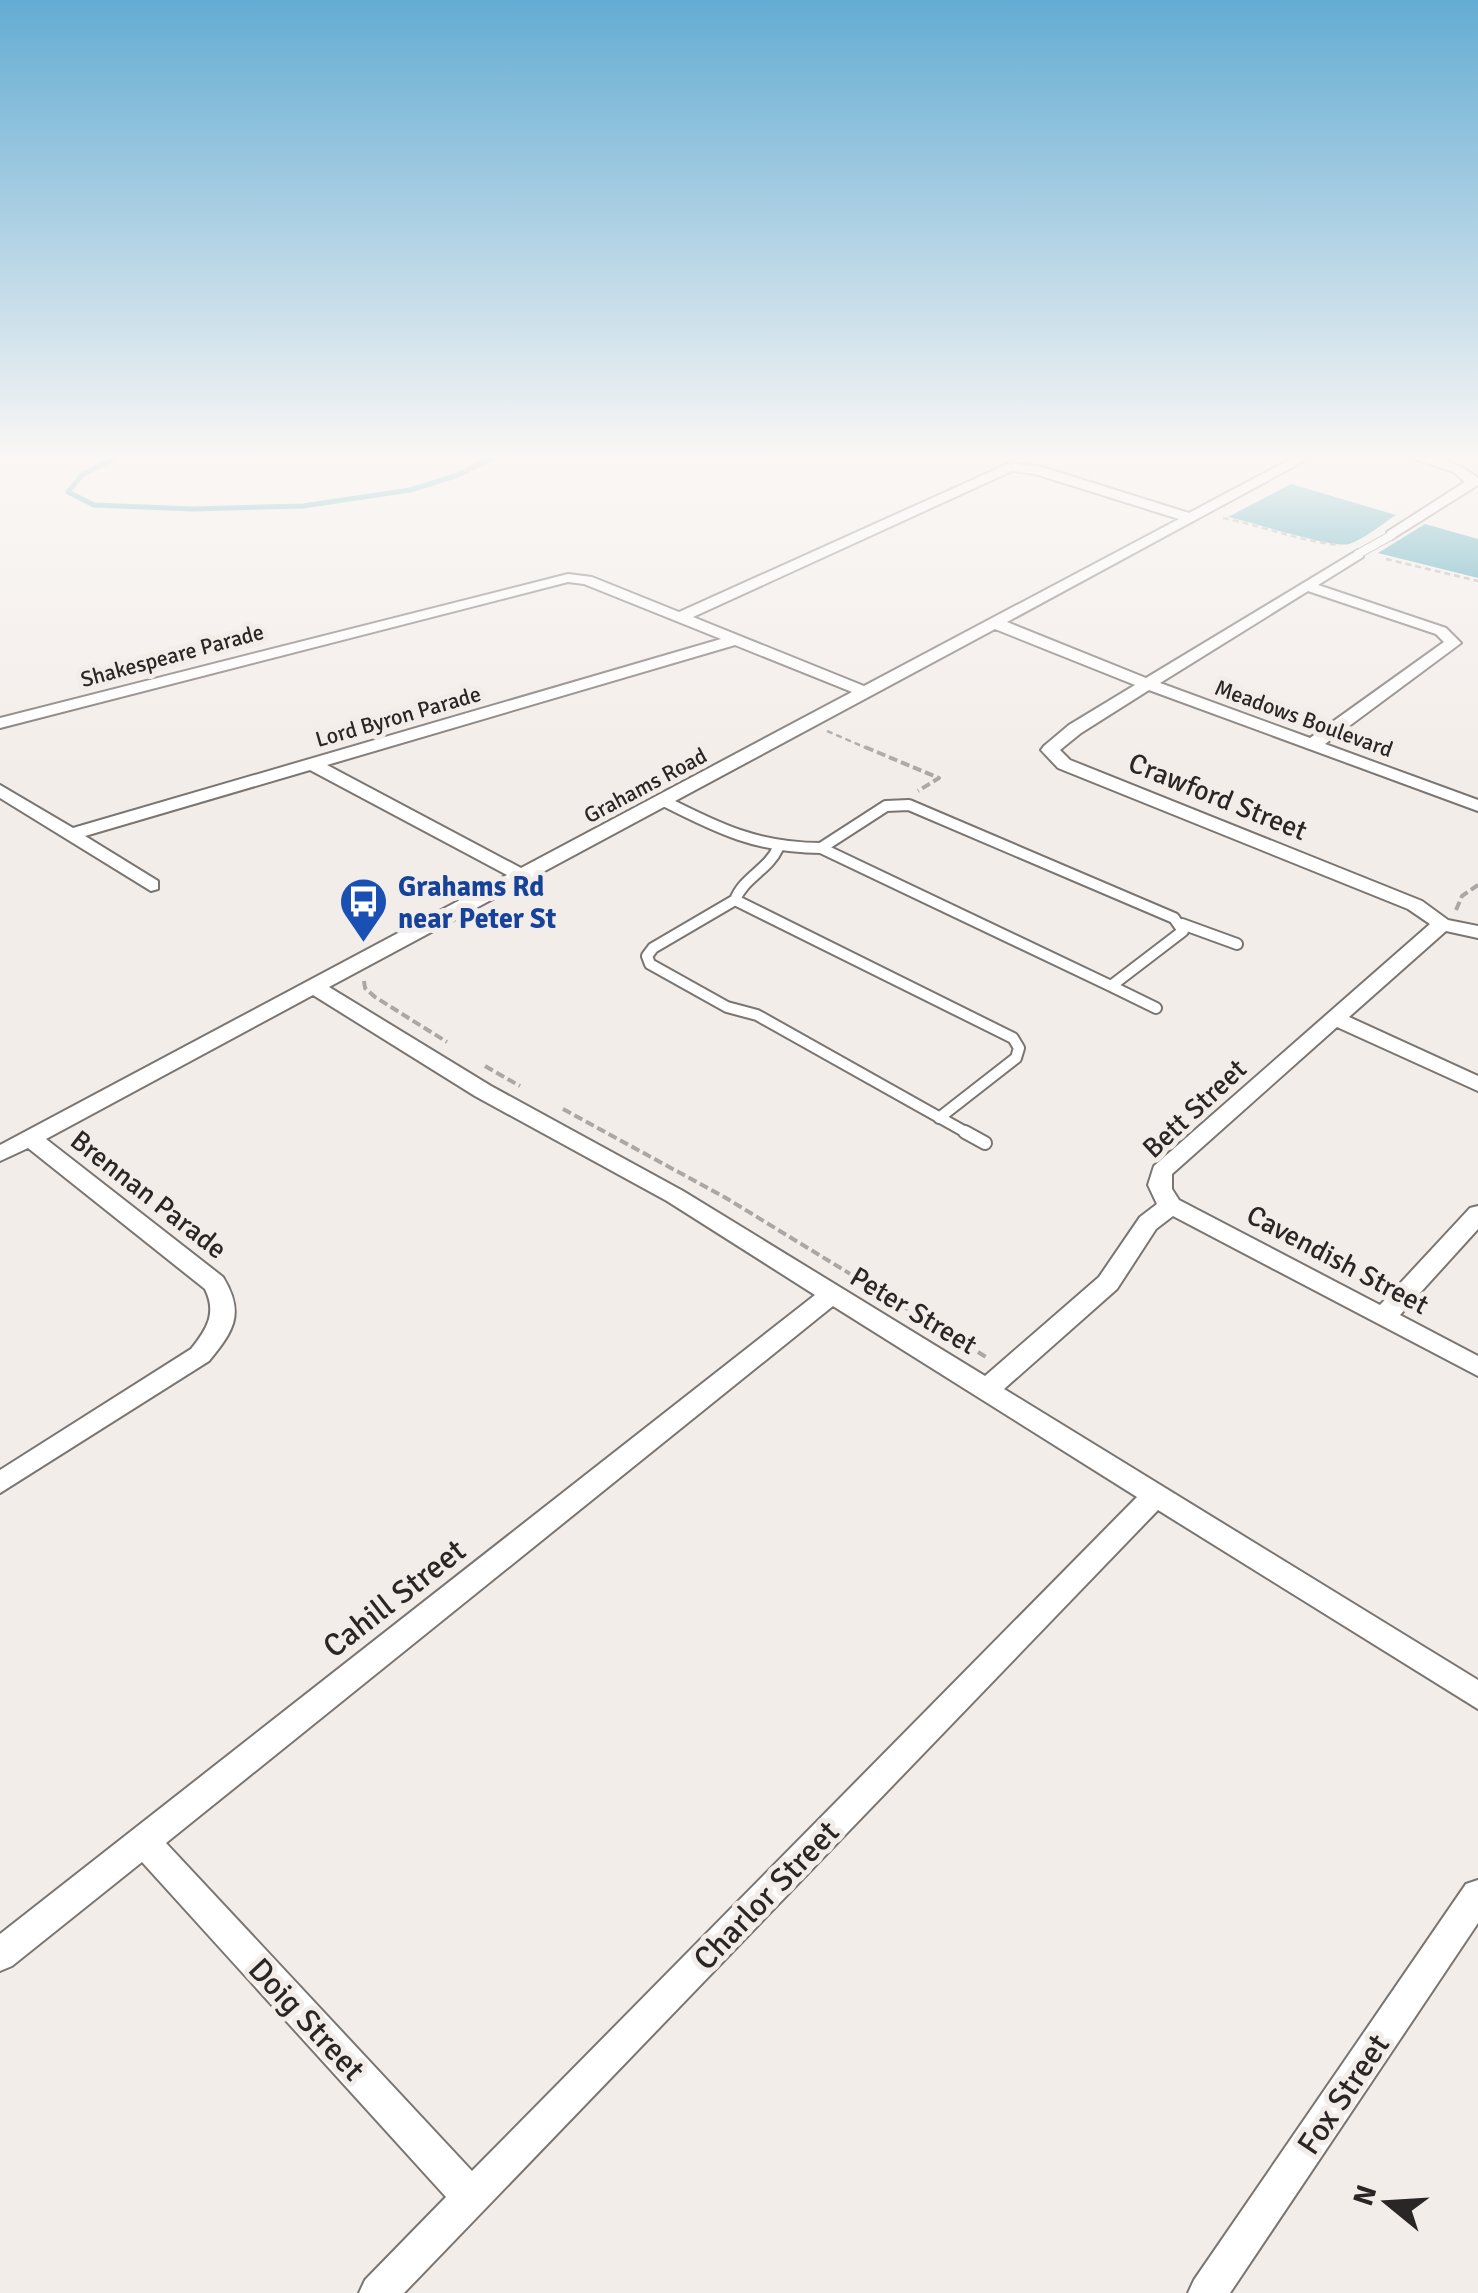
<svg xmlns="http://www.w3.org/2000/svg" width="1478" height="2293" font-family="Signika,sans-serif">
<style>
.water{fill:#3ea0b4}
.lines{fill:none;stroke-linecap:round;stroke-linejoin:round}
.stream{stroke:#3ea0b4;stroke-width:5}
.service-far2-casing{stroke:#7a7571;stroke-width:10}
.service-far1-casing{stroke:#7a7571;stroke-width:14}
.service-casing{stroke:#7a7571;stroke-width:16}
.minor-casing{stroke:#7a7571;stroke-width:4}
.path-far1{stroke:#aca7a4;stroke-width:2.5;stroke-dasharray:6 4;stroke-linecap:butt}
.path{stroke:#aca7a4;stroke-width:4;stroke-dasharray:9 4;stroke-linecap:butt}
.service-far2{stroke:#fff;stroke-width:8}
.service-far1{stroke:#fff;stroke-width:10}
.service{stroke:#fff;stroke-width:12}
.minor{fill:#fff;fill-rule:evenodd}
.labels{text-anchor:middle;stroke-width:10;stroke-linejoin:round;paint-order:stroke}
.far-street-label{font-size:22px;fill:#292625;stroke:#f3ede9}
.street-label{font-size:28px;fill:#292625;stroke:#f3ede9}
.transit-label{font-size:28px;font-weight:bold;fill:#164399;stroke:#f3ede9;text-anchor:start}
.near-street-label{font-size:32px;fill:#292625;stroke:#f3ede9}
</style>
<rect width="100%" height="100%" fill="#f3ede9"/>
<path class="water" d="M1291 484 1396 515C1382 524 1366 538 1349 544 1334 549 1252 522 1228 517Z
M1425 524 1478 539V578L1378 553Z"/>
<g class="lines">
<path class="stream" d="M122 454 82 475 68 492 94 505 193 509 303 506 410 490 458 475 500 454"/>
<defs>
<path id="service-far2" d="M1358 554 1392 535"/>
<path id="service-far1" d="M664 801C719 829 758 848 821 848
M909 805 1174 918 1183 931 1111 986 821 848 886 806Z
M778 848C768 870 744 877 735 900L1013 1038 1019 1048 1016 1058 939 1118
M735 900 653 948 647 956 650 964 727 1007 757 1015 969 1134
M1182 924 1237 944
M1111 986 1156 1008"/>
<path id="service" d="M965 1132 985 1143"/>
<path id="minor" d="M1300 454H1317L1007 622 1146 678 1358 550 1363 551V557L1318 585 1446 628 1461 643 1325 744 1478 800V811L1149 690 1081 733 1060 750 1070 760 1422 901 1448 920 1478 926V938L1446 931 1349 1017 1478 1076V1091L1337 1027 1172 1174V1189L1179 1200 1380 1305 1470 1208 1478 1206V1229L1400 1315 1478 1356V1376L1173 1216 1156 1229 1117 1289 1004 1389 1478 1680V1709L1158 1510 404 2293H359L365 2280 446 2197 142 1862 12 1966 0 1971V1934L815 1295 667 1201 475 1096 313 995 46 1139 223 1277C245 1313 234 1331 209 1361L0 1493V1470L191 1349C207 1329 217 1313 205 1289L28 1148 0 1161V1145L507 875 310 770 85 836 158 881V889L151 891 0 798V785L73 828 721 639 584 584 568 582 0 728V718L568 574 592 577 679 612 1010 463 1042 467 1189 513ZM1012 471 1035 474 1179 519 864 686 693 617ZM1308 591 1436 634 1444 642 1310 738 1160 683ZM995 629 1135 685 1069 725 1044 746 1041 750 1058 768 1408 909 1430 924 1154 1166 1148 1185 1157 1204 1140 1217 1099 1277 985 1376 683 1191 491 1086 329 987ZM735 645 852 692 521 868 327 765ZM833 1306 1137 1497 472 2171 166 1843Z
M1399 454C1428 454 1456 460 1478 478V485L1392 539 1387 538V532L1465 482 1454 472Z
M1478 1880V1923L1230 2293H1188L1194 2280 1466 1884Z"/>
</defs>
<use href="#service-far2" class="service-far2-casing"/>
<use href="#service-far1" class="service-far1-casing"/>
<use href="#service" class="service-casing"/>
<use href="#minor" class="minor-casing"/>
<path class="path-far1" d="M1223 518C1263 526 1299 541 1339 545
M1386 559 1478 581
M827 731 871 750"/>
<path class="path" d="M865 747 939 778 918 791
M1456 910 1462 896 1478 885
M364 981 365 988 375 997 447 1042
M485 1066 520 1086
M563 1109 726 1198 986 1357"/>
<use href="#service-far2" class="service-far2"/>
<use href="#service-far1" class="service-far1"/>
<use href="#service" class="service"/>
<use href="#minor" class="minor"/>
</g>
<linearGradient id="sky" x2="0" y2="1"><stop stop-color="#64acd3"/><stop offset="0.59" stop-color="#faf7f5"/><stop offset="1" stop-color="#faf7f5" stop-opacity="0"/></linearGradient>
<rect width="1478" height="775" fill="url(#sky)"/>
<defs>
<symbol id="bus-pin" viewBox="-11 -11 22 30"><path d="M0 17L-7.5 6A9.5 9.5 0 1 1 7.5 6Z" fill="#1a4fb4" stroke="#f3ede9"/><path d="M-5-6H5V4H4V6H2V4H-2V6H-4V4H-5ZM-3.5-4V0h7V-4ZM-3.5 1.2v1.5H-2V1.2ZM2 1.2v1.5H3.5V1.2Z" fill="#fff"/></symbol>
</defs>
<g fill-rule="evenodd">
<use href="#bus-pin" x="336" y="874" width="55" height="75"/>
</g>
<g class="labels">
<g class="far-street-label">
<text transform="translate(172 655) rotate(-15)" y="8">Shakespeare Parade</text>
<text transform="translate(398 716) rotate(-16)" y="8">Lord Byron Parade</text>
<text transform="translate(1304 718) rotate(20)" y="8">Meadows Boulevard</text>
<text transform="translate(645 785) rotate(-28)" y="8">Grahams Road</text>
</g>
<g class="street-label">
<text transform="translate(1218 796) rotate(22)" y="10">Crawford Street</text>
<text transform="translate(1194 1108) rotate(-43)" y="10">Bett Street</text>
<text transform="translate(149 1194) rotate(38)" y="10">Brennan Parade</text>
<text transform="translate(1338 1259) rotate(28)" y="10">Cavendish Street</text>
<text transform="translate(914 1310) rotate(31)" y="10">Peter Street</text>
</g>
<g class="transit-label">
<text x="398" y="896">Grahams Rd<tspan x="398" dy="32">near Peter St</tspan></text>
</g>
<g class="near-street-label">
<text transform="translate(394 1598) rotate(-38)" y="11">Cahill Street</text>
<text transform="translate(766 1895) rotate(-46)" y="11">Charlor Street</text>
<text transform="translate(307 2019) rotate(47)" y="11">Doig Street</text>
<text transform="translate(1343 2094) rotate(-56)" y="11">Fox Street</text>
</g>
</g>
<g transform="translate(1388 2203) rotate(288)" stroke="#f3ede9" stroke-width="8" paint-order="stroke">
<path d="M0-8L18 38L0 25L-18 38Z" fill="#292625"/>
<text y="-15" font-size="28" font-weight="bold" text-anchor="middle" fill="#292625">N</text>
</g>
</svg>
